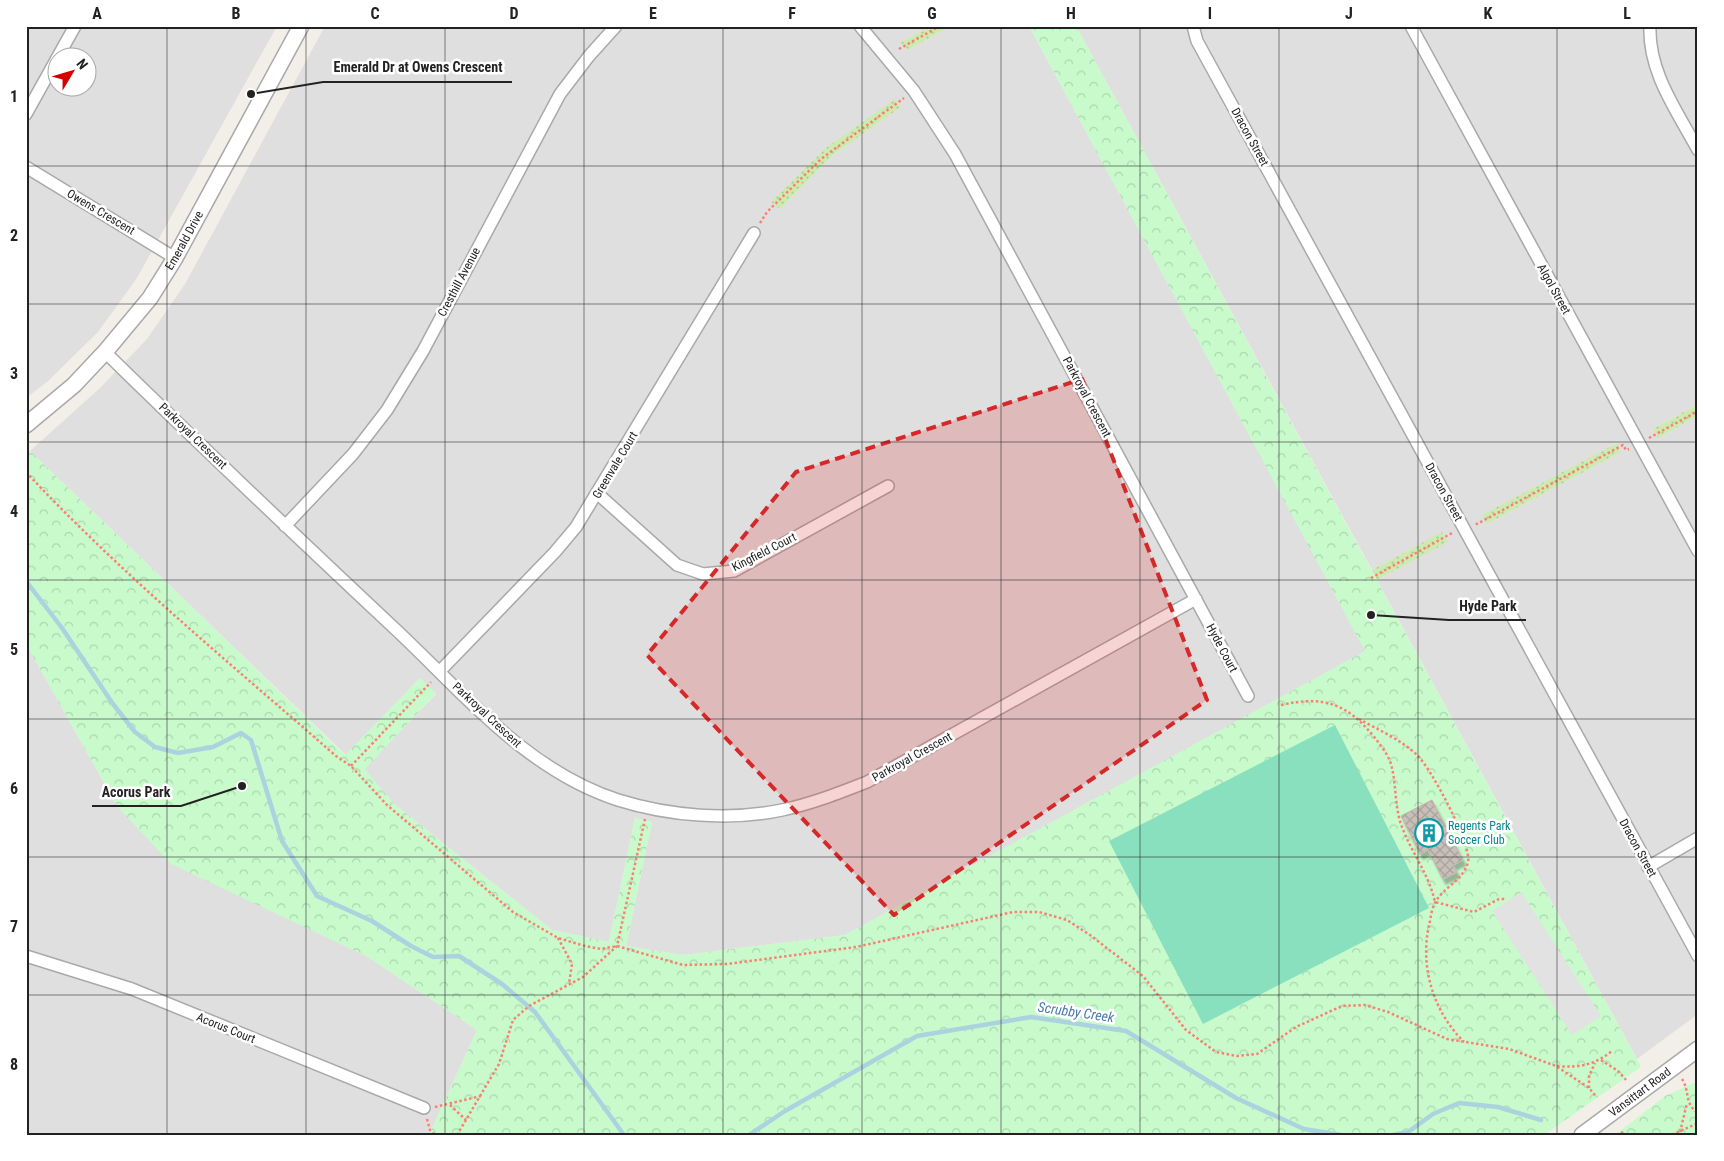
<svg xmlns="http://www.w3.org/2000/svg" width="1724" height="1161" font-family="'Roboto Condensed',sans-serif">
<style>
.residential{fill:#e0dfdf;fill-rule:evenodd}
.grass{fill:url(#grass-dots)}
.park{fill:url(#park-crowns);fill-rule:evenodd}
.pitch{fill:#88e0be}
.parking{fill:#e2e2e2}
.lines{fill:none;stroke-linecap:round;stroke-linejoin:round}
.stream{stroke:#aad3df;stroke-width:4.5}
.building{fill:url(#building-cross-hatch);stroke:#c4b6ab;filter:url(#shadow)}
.minor-casing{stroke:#a9a9a9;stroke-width:14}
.tertiary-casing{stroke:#a9a9a9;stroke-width:18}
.path{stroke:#fa8072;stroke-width:2.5;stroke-dasharray:2.5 2.5;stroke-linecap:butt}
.minor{stroke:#fff;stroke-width:11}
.tertiary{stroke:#fff;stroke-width:15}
.marked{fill:#d62828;fill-opacity:0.2;stroke:#d62828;stroke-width:4;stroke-dasharray:10 6;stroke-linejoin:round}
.grid{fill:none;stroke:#222;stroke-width:1;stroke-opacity:0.55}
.labels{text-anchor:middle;stroke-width:5;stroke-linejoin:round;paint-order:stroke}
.street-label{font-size:12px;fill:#222;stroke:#fff}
.culture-label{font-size:12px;fill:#0d838f;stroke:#fff;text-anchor:start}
.water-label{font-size:14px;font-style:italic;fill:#4a7aab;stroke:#fff}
.leader{fill:none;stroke:#222;stroke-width:2}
.callout-dot{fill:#222;stroke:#fff;stroke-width:2}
.callout-label{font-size:14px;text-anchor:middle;font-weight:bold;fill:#222;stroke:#fff;stroke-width:5;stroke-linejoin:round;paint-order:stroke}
.neatline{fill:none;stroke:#222;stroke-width:2}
.grid-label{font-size:16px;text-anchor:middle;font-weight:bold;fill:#222}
</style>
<defs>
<pattern id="grass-dots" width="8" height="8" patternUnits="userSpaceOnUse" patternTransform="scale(1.25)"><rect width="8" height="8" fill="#cdebb0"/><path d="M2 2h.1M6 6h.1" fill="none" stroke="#b0c997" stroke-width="1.8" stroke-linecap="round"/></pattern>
<pattern id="park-crowns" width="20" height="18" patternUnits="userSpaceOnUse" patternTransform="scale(1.25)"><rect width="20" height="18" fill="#c8facc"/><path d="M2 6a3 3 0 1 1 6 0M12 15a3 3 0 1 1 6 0" fill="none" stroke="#acd6af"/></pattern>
<pattern id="building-cross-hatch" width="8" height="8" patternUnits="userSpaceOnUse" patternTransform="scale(1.25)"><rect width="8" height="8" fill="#c7bfb8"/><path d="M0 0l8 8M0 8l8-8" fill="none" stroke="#aba49e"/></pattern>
<filter id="shadow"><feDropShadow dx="3" dy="5.5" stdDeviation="1" flood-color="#0004"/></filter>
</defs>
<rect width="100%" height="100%" fill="#f2efe9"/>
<path class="residential" d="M26 26H277L137 278 98 332 48 381 26 398ZM58 58H88V88H58Z
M325 26H931L901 43 908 50 951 26H1029L1366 651 845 935 683 955 626 946 652 822 635 818 609 942 552 930 393 803 364 769 436 694 420 678 346 755 30 451 100 388 147 339 185 284ZM901 107 833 155 781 208 827 147Z
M1076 26H1698V404L1653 429 1658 438 1698 416V1014L1637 1059 1377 580 1447 542 1442 533 1372 570ZM1616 443 1621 452 1487 524Z
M26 644 117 806 368 957 477 1030 429 1135H26Z"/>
<path class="grass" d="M931 26H951L908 50 900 43Z
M895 99 901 107 833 155 780 209 771 202 827 147Z
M1698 404V416L1658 438 1653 429Z
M1617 443 1621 452 1487 524 1482 515Z
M1442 532 1448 542 1377 580 1372 570Z"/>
<path class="park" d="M1029 26H1076L1641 1067 1544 1135H429L477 1030 368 957 171 864 117 806 26 644V453L30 451 345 755 420 678 436 693 365 769 393 803 552 930 609 942 635 818 652 822 626 946 683 955 845 935 1365 651ZM1432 800 1463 860 1453 865 1428 850 1420 853 1401 816Z
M1698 1081V1135H1615L1665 1096Z"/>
<path class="pitch" d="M1335 725 1429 908 1203 1024 1109 841Z"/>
<path class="parking" d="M1521 892 1601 1016 1572 1035 1492 911Z"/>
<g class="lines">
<path class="stream" d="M26 581 62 628 113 704 135 732 155 747 178 753 213 747 241 733 251 740 282 841 317 896 372 921 411 946 433 957 459 956 502 984 535 1012 624 1135
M749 1135 785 1111 917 1036 1031 1017 1126 1031 1236 1098 1304 1129 1341 1135
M1393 1135 1408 1132 1433 1114 1459 1103 1498 1107 1541 1120"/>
</g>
<path class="building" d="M1432 800 1463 860 1453 865 1457 872 1443 879 1428 850 1420 854 1401 816Z"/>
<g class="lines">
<defs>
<path id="minor" d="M860 26 914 91 955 154 1248 696
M1193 26 1197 41 1698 956
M1411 26 1698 551
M1650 26C1648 72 1677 111 1698 150
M26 114 75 26
M26 167 175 258
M105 352C200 445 296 536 392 626 462 691 525 770 618 800 669 816 730 821 782 810 811 804 839 793 867 782L1196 599
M598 494 677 565 703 574 734 571 888 486
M285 526 353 454 387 410 423 351 560 94 589 56 616 26
M440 671 555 552 576 527 754 233
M1648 867 1698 838
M26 956 132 989 424 1108"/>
<g id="tertiary">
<path id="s1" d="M26 425 74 385 105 352 150 298 175 258 301 26"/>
<path id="s2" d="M1582 1135 1698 1049"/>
</g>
</defs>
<use href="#minor" class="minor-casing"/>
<use href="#tertiary" class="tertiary-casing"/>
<path class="path" d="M899 49 940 26
M760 223 767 212 821 159 904 98
M1649 438 1698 411
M26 472C122 575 231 664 336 756L351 766 387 805 513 912 558 938 585 946 601 949 617 946 683 965 727 964 856 947 1013 912H1039L1067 920 1090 935 1143 976 1186 1030 1216 1052 1237 1056 1257 1054 1296 1027 1342 1006 1365 1005 1388 1012 1447 1039 1509 1049 1556 1066 1589 1088 1595 1095
M1476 523 1477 524 1623 445 1626 450 1629 449
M1371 578 1452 533
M1281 705C1324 695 1348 704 1375 738 1382 747 1390 757 1392 768 1396 785 1395 804 1400 821 1409 850 1428 871 1435 902L1474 912 1499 899H1505
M1359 719C1377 729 1403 741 1417 755 1431 768 1472 845 1468 862 1463 881 1443 887 1435 903 1432 908 1431 915 1430 921 1419 964 1432 1010 1464 1042
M351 766 431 682
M558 938 572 964 569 984
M1601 1060 1618 1071 1626 1080
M1557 1066C1580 1068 1594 1065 1612 1051
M1682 1079C1690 1091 1684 1104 1698 1113
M1589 1088V1076L1595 1063
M450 1105 466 1120
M435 1107 481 1096
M427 1119 430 1130 435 1135
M1621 1132 1627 1135
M1680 1132 1687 1103
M457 1135 499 1064 513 1020 529 1006 583 977 617 946 645 819
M1672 1135 1698 1123"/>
<use href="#minor" class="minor"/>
<use href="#tertiary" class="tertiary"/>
</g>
<path class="marked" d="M1082 379 1207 700 894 915 647 655 796 472Z"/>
<path class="grid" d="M167 26V1135M306 26V1135M445 26V1135M584 26V1135M723 26V1135M862 26V1135M1001 26V1135M1140 26V1135M1279 26V1135M1418 26V1135M1557 26V1135M26 166H1698M26 304H1698M26 442H1698M26 580H1698M26 719H1698M26 857H1698M26 995H1698"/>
<defs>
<symbol id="building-ring" viewBox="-11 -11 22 22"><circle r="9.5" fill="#fff" stroke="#0f9aa8" stroke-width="1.5"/><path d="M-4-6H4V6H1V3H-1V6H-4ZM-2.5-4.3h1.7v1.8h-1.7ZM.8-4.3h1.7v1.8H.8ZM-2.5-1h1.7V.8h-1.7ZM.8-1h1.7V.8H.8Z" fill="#0f9aa8"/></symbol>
</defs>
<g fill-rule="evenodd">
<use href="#building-ring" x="1413" y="817" width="32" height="32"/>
</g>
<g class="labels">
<g class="street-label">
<text transform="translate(1250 137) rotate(61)" y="4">Dracon Street</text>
<text transform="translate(101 212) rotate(31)" y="4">Owens Crescent</text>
<text dy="4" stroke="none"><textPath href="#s1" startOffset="245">Emerald Drive</textPath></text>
<text transform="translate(459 282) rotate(-62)" y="4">Cresthill Avenue</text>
<text transform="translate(1554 289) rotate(61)" y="4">Algol Street</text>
<text transform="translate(1087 397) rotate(62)" y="4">Parkroyal Crescent</text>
<text transform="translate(193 436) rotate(44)" y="4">Parkroyal Crescent</text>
<text transform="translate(615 465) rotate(-59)" y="4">Greenvale Court</text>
<text transform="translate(1444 492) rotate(61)" y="4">Dracon Street</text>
<text transform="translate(764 552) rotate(-27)" y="4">Kingfield Court</text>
<text transform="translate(1222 648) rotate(62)" y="4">Hyde Court</text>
<text transform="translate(487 715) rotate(43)" y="4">Parkroyal Crescent</text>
<text transform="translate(912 757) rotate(-29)" y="4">Parkroyal Crescent</text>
<text transform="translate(1638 848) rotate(61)" y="4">Dracon Street</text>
<text transform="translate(226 1028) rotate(22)" y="4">Acorus Court</text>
<text dy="4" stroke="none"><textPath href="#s2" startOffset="72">Vansittart Road</textPath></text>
</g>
<g class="culture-label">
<text x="1448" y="830">Regents Park<tspan x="1448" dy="14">Soccer Club</tspan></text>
</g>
<g class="water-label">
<text transform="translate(1076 1012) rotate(8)" y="5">Scrubby Creek</text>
</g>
</g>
<path class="leader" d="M251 94L323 82H512M1371 615L1449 620H1526M242 786L181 806H92"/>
<g class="callout-dot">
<circle cx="251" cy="94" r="5"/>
<circle cx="1371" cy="615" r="5"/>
<circle cx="242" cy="786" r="5"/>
</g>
<g class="callout-label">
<text x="418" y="72">Emerald Dr at Owens Crescent</text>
<text x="1488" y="611">Hyde Park</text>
<text x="136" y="797">Acorus Park</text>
</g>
<rect width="1724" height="1161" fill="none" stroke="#ffffff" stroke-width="55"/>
<g transform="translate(72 72) rotate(52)"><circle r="24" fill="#ffffff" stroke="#a7a7a7"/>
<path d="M0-4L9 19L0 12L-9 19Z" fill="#d40000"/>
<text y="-8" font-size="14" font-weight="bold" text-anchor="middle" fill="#222222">N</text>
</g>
<rect x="28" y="28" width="1668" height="1106" class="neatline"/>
<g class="grid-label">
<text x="97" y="19">A</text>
<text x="236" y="19">B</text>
<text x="375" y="19">C</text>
<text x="514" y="19">D</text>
<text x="653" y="19">E</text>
<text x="792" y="19">F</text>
<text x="932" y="19">G</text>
<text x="1071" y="19">H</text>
<text x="1210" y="19">I</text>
<text x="1349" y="19">J</text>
<text x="1488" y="19">K</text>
<text x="1627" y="19">L</text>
<text x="14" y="102">1</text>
<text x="14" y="241">2</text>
<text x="14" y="379">3</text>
<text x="14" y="517">4</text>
<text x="14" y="655">5</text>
<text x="14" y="794">6</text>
<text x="14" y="932">7</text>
<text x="14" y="1070">8</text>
</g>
</svg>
